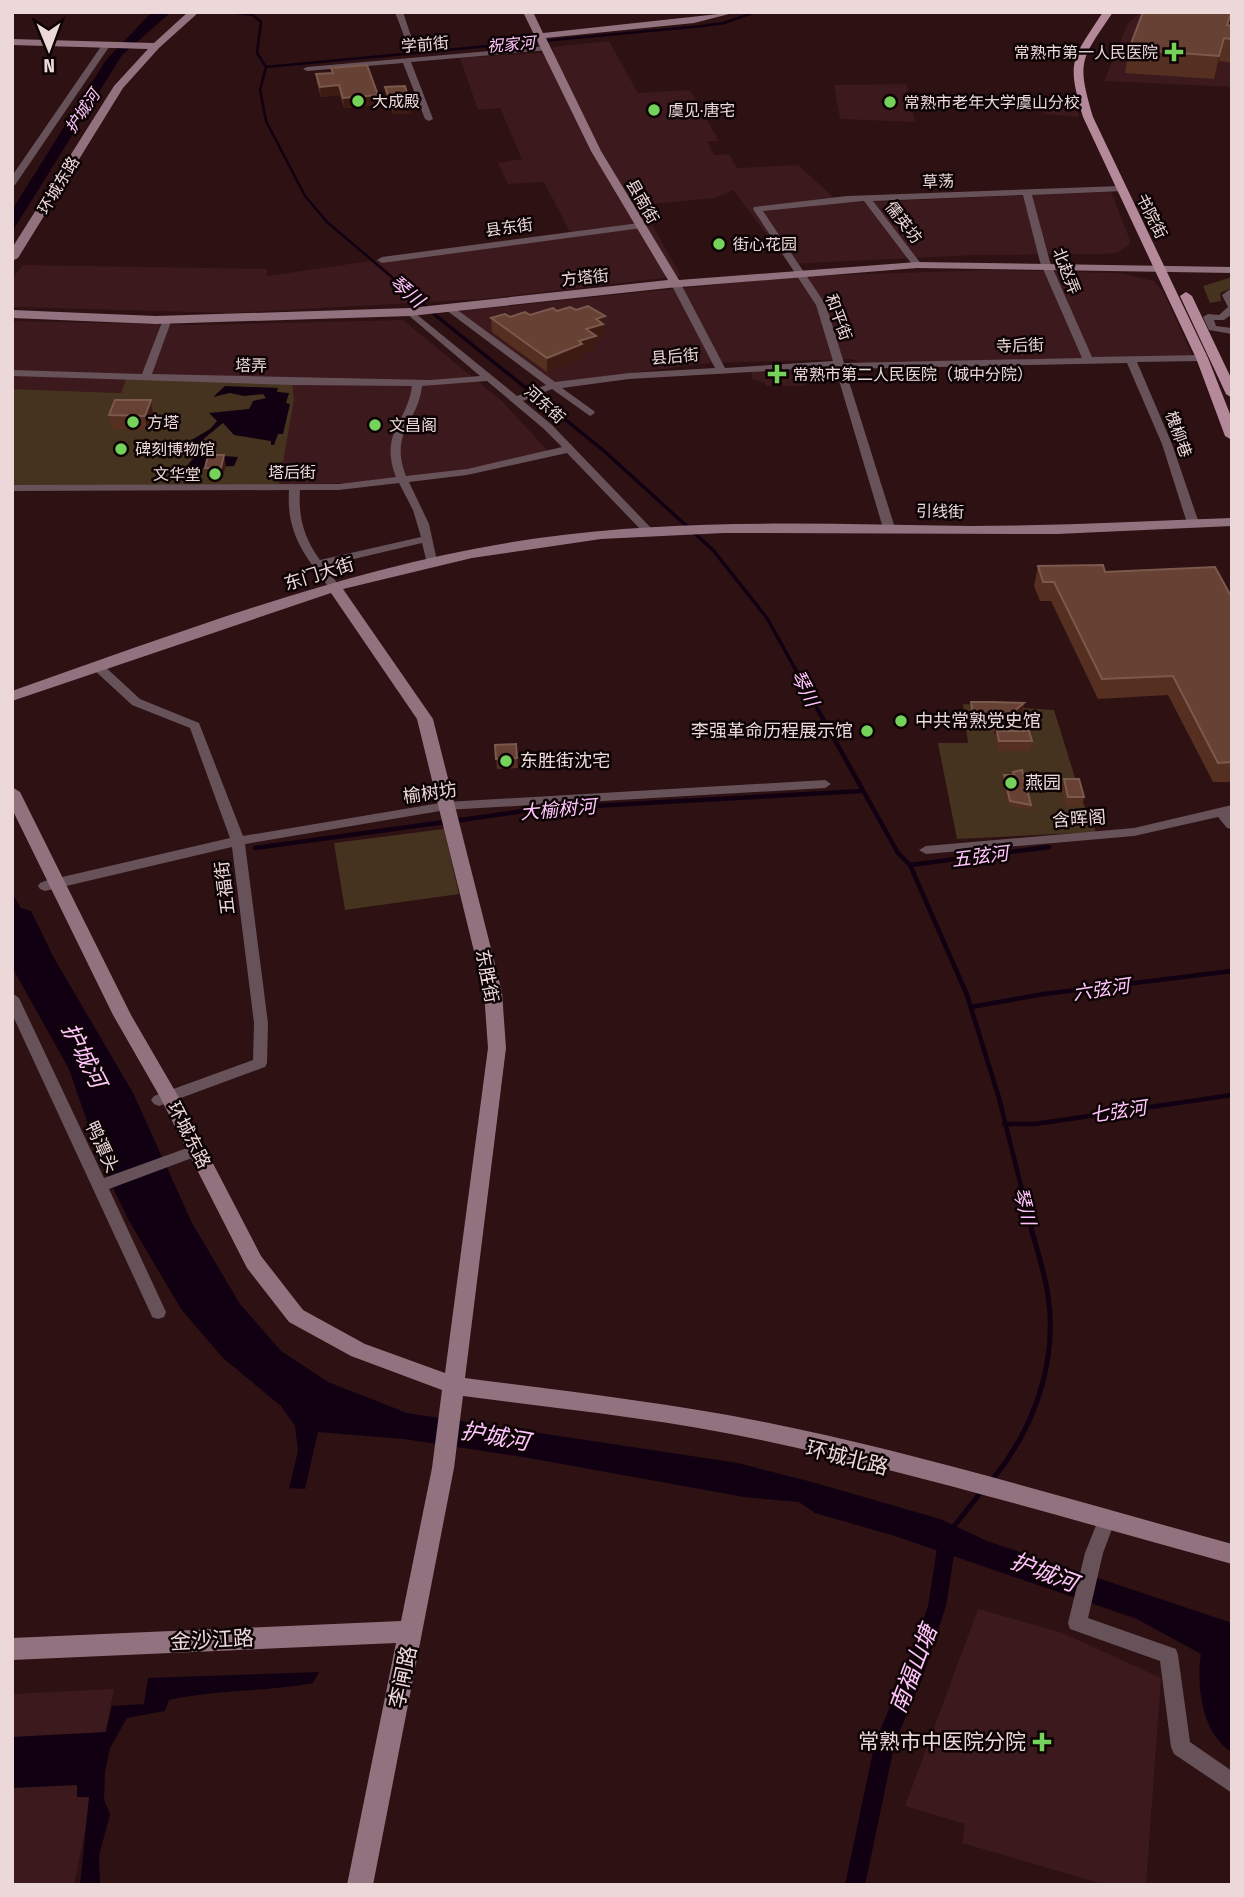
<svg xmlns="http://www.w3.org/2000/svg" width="1244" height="1897" font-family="'Fira Sans Condensed','Noto Sans SC',sans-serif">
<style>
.built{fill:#3c191c}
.green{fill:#46331f}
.water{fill:#110012}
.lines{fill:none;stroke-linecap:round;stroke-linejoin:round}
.stream-far3{stroke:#110012;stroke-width:2.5}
.stream-far2{stroke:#110012;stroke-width:3.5}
.stream-far1{stroke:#110012;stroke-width:4.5}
.stream{stroke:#110012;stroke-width:5}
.canal{fill:#110012;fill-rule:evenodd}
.street{fill:#67525a;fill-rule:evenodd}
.secondary{fill:#92727f;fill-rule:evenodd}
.primary{fill:#b48a9b;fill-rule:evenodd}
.wall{fill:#552f20}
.shaded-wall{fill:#3e1b12}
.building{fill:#664134;stroke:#7b594d;stroke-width:2}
.poi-dot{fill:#75d25b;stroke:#0d0304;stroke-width:2.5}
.labels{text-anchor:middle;stroke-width:5;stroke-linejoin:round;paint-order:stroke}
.far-street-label{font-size:16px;fill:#ecd8d8;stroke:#0d0304}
.far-water-label{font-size:16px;font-style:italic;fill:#ffc5fc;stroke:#0d0304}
.far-poi-label{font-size:16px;fill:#ecd8d8;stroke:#0d0304;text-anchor:start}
.street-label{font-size:18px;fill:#ecd8d8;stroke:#0d0304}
.poi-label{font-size:18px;fill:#ecd8d8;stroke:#0d0304;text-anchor:start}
.water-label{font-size:19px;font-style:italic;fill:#ffc5fc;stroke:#0d0304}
.near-street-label{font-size:21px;fill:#ecd8d8;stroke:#0d0304}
.near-poi-label{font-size:21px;fill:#ecd8d8;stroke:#0d0304;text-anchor:end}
.near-water-label{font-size:23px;font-style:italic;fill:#ffc5fc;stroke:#0d0304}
</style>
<rect width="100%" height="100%" fill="#2d1113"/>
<path class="built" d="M1141 12H1232V87L1104 81 1128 23Z
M609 41 638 93 690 90 719 141H707L714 155 729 154 737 168 798 165 840 203 1111 192 1130 240 1129 245 1117 253 1104 254 977 255 789 264 733 190 715 198 641 205 681 276 484 299 229 313 12 307V279L23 265 267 269V276L570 232 544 182 508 184 498 163 522 159 500 108 478 110 460 58 554 52 552 47Z
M906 84 910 96H941L943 108H912L915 122 840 119 834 85Z
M1034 100 1076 104 1079 117 1044 114 1043 109 1034 108Z
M991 270 1121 273 1154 281 1165 295 1194 360 861 363 852 359 710 363 551 383 458 311 802 276Z
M403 320 503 402 548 451 462 470 350 483 279 485 285 442 121 393 12 389V321L191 325Z
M802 368 805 386H766L765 383 752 379 751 369Z
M978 1609 1063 1633 1161 1678 1146 1885H1106L962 1843 965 1824 905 1806Z
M114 1689 74 1885H12V1694Z"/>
<path class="green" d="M1232 277V288L1220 293 1221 301 1210 303 1203 286Z
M127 377 292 382 294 399 279 485H12V389L121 393Z
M963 704 1054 710 1082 800 1096 832 957 839 938 743H968Z
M444 829 459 894 345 910 334 843Z"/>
<path class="water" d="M152 12H171L122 55 12 232V210L106 60Z
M225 386 278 388 277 392 289 393 286 403 290 404 283 434H278L274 445H271V441L234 435 223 423 201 441 202 448 208 455 238 457 234 466 204 467 190 481H182V472L195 456 173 451 210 429 217 421 209 413 249 409 253 401 266 398 263 394 244 396 230 393 213 397Z
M12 893 21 908 31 911 54 958 133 1093 192 1223 240 1304 281 1351 328 1382 407 1413 738 1463 812 1482 940 1519 987 1541 1232 1623V1752C1202 1735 1196 1685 1201 1654L1137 1619 895 1536 815 1513 799 1502 744 1497 529 1458 404 1439 318 1432 305 1489 289 1488 298 1451 295 1426 281 1406 223 1358 181 1309 128 1219 102 1165 69 1069 12 967Z
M319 1672 313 1683C265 1692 217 1689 169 1700L165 1711 127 1718 110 1748 105 1771 104 1800 110 1814 99 1856 100 1885H80L89 1797H77V1785L12 1788V1737L106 1732 112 1706 144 1704 148 1678Z"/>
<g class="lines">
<path class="stream-far3" d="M230 12 253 15 261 22 257 53 266 67 260 90 266 121 305 196 327 222 432 311
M266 67 702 26 724 23 755 12"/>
<path class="stream-far2" d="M429 310 603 450 713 550 767 618 819 712"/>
<path class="stream-far1" d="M818 710 898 853 910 865 967 995 999 1098 1032 1230
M454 821 538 809 862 791
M255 848 445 822
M910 865 1049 847
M971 1007 1044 994 1232 971
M1004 1124H1035L1232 1095"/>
<path class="stream" d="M992 1480C1034 1429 1058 1362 1048 1296 1045 1273 1037 1250 1031 1228
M952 1529 981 1492"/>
<path class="canal" d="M948 1528 954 1530 957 1536 946 1606 922 1679 895 1742 865 1885H845L875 1742 902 1679 928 1606 939 1536 942 1530Z"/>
<path class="street" d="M395 12H403L416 51 409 49Z
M102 45 109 47 15 185 12 186V176Z
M546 46 550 48 549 50 411 62 433 119 429 121 425 119 403 63 307 71 303 69 307 67Z
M1121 186 1125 189 1124 191 1032 195 1050 262 1092 357 1202 355 1207 358 1202 361 1137 362 1172 444 1199 523 1197 525 1193 526 1187 523 1162 444 1127 363 845 369 895 528 889 531 883 528 835 367 629 379 562 388 594 411 595 413 590 416 552 389 523 401 552 425 652 529V533H644L567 453 467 475 409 482 429 524 437 561 431 564 427 563 422 543 324 566 341 588 335 591 331 590C306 557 286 535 289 490L12 491V485L339 484 396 477C379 432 407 424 412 386L292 385 12 376V370L142 374 164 317 172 319 152 374 430 380 480 376 407 314 405 312 410 309 517 396 546 385 446 310V306H452L555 382 629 373 715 368 671 284 676 281 681 284 725 368 833 361 816 305 753 209 754 207 847 196ZM1023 195 1040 262 1082 358 844 363 826 305 763 211 864 201 914 267 917 268 922 265 873 201ZM487 381 544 429 562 447 467 469 406 476C389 432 418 423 422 386ZM399 483 413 510 421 537 320 560C304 538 298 517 300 490H339Z
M639 223 643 226 642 228 382 263 377 260 382 257Z
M1232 288V314L1224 320H1214L1216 326 1232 328V334L1209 330 1203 317 1208 314 1219 315 1228 307 1222 295Z
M97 662 101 663 140 699 199 723 243 836 446 802 825 780 831 784 825 788 446 810 245 844 268 1023 267 1063 265 1067 159 1106 154 1104 151 1100 154 1096 253 1060 254 1023 232 847 45 891 40 889 38 886 40 883 45 881 230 838 190 728 132 705 93 669 91 666Z
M1232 805V813L1230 814 1232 816V829L1227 828 1218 817 1134 836 926 854 919 850 926 846 1134 828Z
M12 993 19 998 104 1178 187 1148 192 1150 195 1154 192 1158 109 1189 166 1312 164 1317 158 1319 152 1317 150 1312 12 1014Z
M1103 1521 1109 1523 1112 1529 1103 1553 1088 1618 1176 1649 1178 1655 1190 1742 1232 1771V1793L1174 1754 1171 1747 1160 1661 1070 1629 1068 1623 1085 1553 1097 1523Z"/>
<path class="secondary" d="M188 12H199L159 48 123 88 18 258 12 261V248L114 86 148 49 12 45V39L154 43Z
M523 12H533L543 33 737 12 694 23 546 38 601 151 679 280 917 262 1232 267V273L917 268 668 288 410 316 156 324 12 318V310L156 316 410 308 668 280 591 151Z
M1232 518V526L1057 534 724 533 601 539 472 558 343 589 433 719 502 992 506 1048 465 1378C563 1391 662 1402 759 1421 919 1453 1075 1501 1232 1544V1564C1075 1521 920 1474 761 1440 663 1419 562 1409 463 1396L454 1468 373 1885H347L396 1643 12 1660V1638L401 1621 432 1468 442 1390 351 1356 289 1322 247 1268 160 1097 113 1015 12 809V787L20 792 131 1015 178 1096 261 1256 303 1310 365 1344 445 1373 488 1048 484 992 417 719 331 593 12 701V691C184 631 358 563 539 538 682 518 826 524 970 526 1057 526 1144 521 1232 518Z"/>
<path class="primary" d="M1103 12H1113C1081 60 1076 60 1093 117L1208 358 1232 419V440L1225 436 1196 358 1083 117C1066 60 1072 60 1103 12Z
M1186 292 1192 296 1232 380V398L1226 394 1180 296Z"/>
</g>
<path class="wall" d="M1228 25 1232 26V63L1219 61 1214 79 1125 73 1129 49Z
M331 68 379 105 344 108 340 95 321 97 317 84 316 74 332 73Z
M385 87 411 113 393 114 386 95Z
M557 311 605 330 603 331V337L596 340V349L582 354 583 358 547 372 492 332 491 318 530 315Z
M151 400 153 414 147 430 112 429 109 415Z
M226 465 223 477H207L205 468Z
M1038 566 1105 572 1232 598V784L1229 782H1213L1168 695 1098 699 1051 601H1040L1034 586Z
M971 702 1024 703 1023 711 999 731 1032 741 1030 751H998L995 741 997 732 994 735 992 727 972 722 969 709Z
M516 744 518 768 497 769 495 745Z
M1013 772 1031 805 1030 810 1009 806 1003 780 1004 775H1013Z
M1064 779 1084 797 1082 807H1066L1062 789Z"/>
<path class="shaded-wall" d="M1224 38 1219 61 1214 79 1219 56Z
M339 85 340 95 321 97 320 87Z
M378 95 379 105 344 108 343 98Z
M410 105 411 113 393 114 392 106Z
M605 316V330L603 331V337L596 340V349L582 354 583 358 547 372V358L579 341 586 329 596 319Z
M151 400 153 414 147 430 145 416Z
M224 455 226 465 223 477 221 468Z
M1024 703 1023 711 994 735 995 727Z"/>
<path class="building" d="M1143 12 1231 13 1227 25 1232 26V39L1224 38 1219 56 1129 49Z
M367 65 378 95 343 98 339 85 320 87 316 74 333 73 331 68Z
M405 86 410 105 392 106 385 87Z
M588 306 605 316 596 319 603 324 586 329 596 336 579 341 582 344 547 358 491 318 505 314 510 317 525 312 530 315 553 308 557 311 570 307 576 310Z
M115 400H151L145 416 109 415Z
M208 455H224L221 468H205Z
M1103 565 1105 572 1215 567 1232 598V762L1218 763 1173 676 1102 679 1054 582H1043L1038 566Z
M971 702H992L1024 703 995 727 994 720 973 714Z
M997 731H1029L1032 741H999Z
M516 744 517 758 496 759 495 745Z
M1022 770 1031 805 1010 801 1004 775H1014L1013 772Z
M1064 779H1079L1084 797H1068Z"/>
<g class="poi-dot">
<path d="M1170.5 41.5h7v7h7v7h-7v7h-7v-7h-7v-7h7z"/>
<circle cx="358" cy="101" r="7"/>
<circle cx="890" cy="102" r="7"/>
<circle cx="654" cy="110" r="7"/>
<circle cx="719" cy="244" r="7"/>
<path d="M773.5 363.5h7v7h7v7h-7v7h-7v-7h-7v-7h7z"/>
<circle cx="133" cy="422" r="7"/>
<circle cx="375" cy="425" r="7"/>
<circle cx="121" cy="449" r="7"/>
<circle cx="215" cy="474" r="7"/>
<circle cx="901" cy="721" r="7"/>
<circle cx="867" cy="731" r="7"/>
<circle cx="506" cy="761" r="7"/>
<circle cx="1011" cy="783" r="7"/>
<path d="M1038.5 1731.5h7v7h7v7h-7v7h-7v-7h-7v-7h7z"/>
</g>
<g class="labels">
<g class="far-street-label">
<text transform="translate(425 44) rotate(-5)" y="6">学前街</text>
<text transform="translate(938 181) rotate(-2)" y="6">草荡</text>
<text transform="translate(58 185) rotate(-59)" y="6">环城东路</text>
<text transform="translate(643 201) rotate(60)" y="6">县南街</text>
<text transform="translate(1152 216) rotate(63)" y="6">书院街</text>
<text transform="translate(904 222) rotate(52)" y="6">儒英坊</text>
<text transform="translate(509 227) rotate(-8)" y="6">县东街</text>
<text transform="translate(1067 271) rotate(69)" y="6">北赵弄</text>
<text transform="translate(585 277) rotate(-6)" y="6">方塔街</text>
<text transform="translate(839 317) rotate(70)" y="6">和平街</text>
<text transform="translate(1020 345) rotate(-2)" y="6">寺后街</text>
<text transform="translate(675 356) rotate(-5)" y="6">县后街</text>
<text transform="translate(251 365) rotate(1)" y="6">塔弄</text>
<text transform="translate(545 404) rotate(42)" y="6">河东街</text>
<text transform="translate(1179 434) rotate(70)" y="6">槐柳巷</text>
<text x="292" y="478">塔后街</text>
<text transform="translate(940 511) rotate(1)" y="6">引线街</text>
</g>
<g class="far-water-label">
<text transform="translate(511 44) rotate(-5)" y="6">祝家河</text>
<text transform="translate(82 111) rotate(-56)" y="6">护城河</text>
</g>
<g class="far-poi-label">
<text x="1158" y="58" text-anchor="end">常熟市第一人民医院</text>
<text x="372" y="107">大成殿</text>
<text x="904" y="108">常熟市老年大学虞山分校</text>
<text x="668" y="116">虞见·唐宅</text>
<text x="733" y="250">街心花园</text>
<text x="793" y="380">常熟市第二人民医院（城中分院）</text>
<text x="147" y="428">方塔</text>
<text x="389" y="431">文昌阁</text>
<text x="135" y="455">碑刻博物馆</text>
<text x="201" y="480" text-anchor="end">文华堂</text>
</g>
<g class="street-label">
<text transform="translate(319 574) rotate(-17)" y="6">东门大街</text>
<text transform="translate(430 793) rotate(-8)" y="6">榆树坊</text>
<text transform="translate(1079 819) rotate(-4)" y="6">含晖阁</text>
<text transform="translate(225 888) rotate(-97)" y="6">五福街</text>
<text transform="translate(487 976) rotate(79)" y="6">东胜街</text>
<text transform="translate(189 1135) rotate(63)" y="6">环城东路</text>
<text transform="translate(102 1147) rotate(65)" y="6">鸭潭头</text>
</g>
<g class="poi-label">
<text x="915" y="727">中共常熟党史馆</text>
<text x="853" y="737" text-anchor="end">李强革命历程展示馆</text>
<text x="520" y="767">东胜街沈宅</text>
<text x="1025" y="789">燕园</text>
</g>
<g class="water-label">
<text transform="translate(407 291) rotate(40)" y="7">琴川</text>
<text transform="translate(805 688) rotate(62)" y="7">琴川</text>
<text transform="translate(558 809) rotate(-5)" y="7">大榆树河</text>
<text transform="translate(980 856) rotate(-7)" y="7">五弦河</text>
<text transform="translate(1101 989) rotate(-8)" y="7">六弦河</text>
<text transform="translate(1118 1111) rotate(-8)" y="7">七弦河</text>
<text transform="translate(1025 1206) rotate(76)" y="7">琴川</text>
</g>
<g class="near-street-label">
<text transform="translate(847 1458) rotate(14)" y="7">环城北路</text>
<text transform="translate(212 1640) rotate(-3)" y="7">金沙江路</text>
<text transform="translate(403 1677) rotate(-78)" y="7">李闸路</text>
</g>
<g class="near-poi-label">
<text x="1026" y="1749">常熟市中医院分院</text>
</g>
<g class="near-water-label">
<text transform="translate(84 1055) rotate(63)" y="8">护城河</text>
<text transform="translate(495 1436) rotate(10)" y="8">护城河</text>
<text transform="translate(1044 1572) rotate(21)" y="8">护城河</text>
<text transform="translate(913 1669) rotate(-69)" y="8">南福山塘</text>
</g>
</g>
<rect width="1244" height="1897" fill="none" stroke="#ecd8d8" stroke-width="28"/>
<g transform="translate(49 49) rotate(179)" stroke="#0d0304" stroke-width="5" paint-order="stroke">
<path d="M0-5L12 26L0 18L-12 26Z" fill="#ecd8d8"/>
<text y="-10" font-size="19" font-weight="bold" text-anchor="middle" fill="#ecd8d8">N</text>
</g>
</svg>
